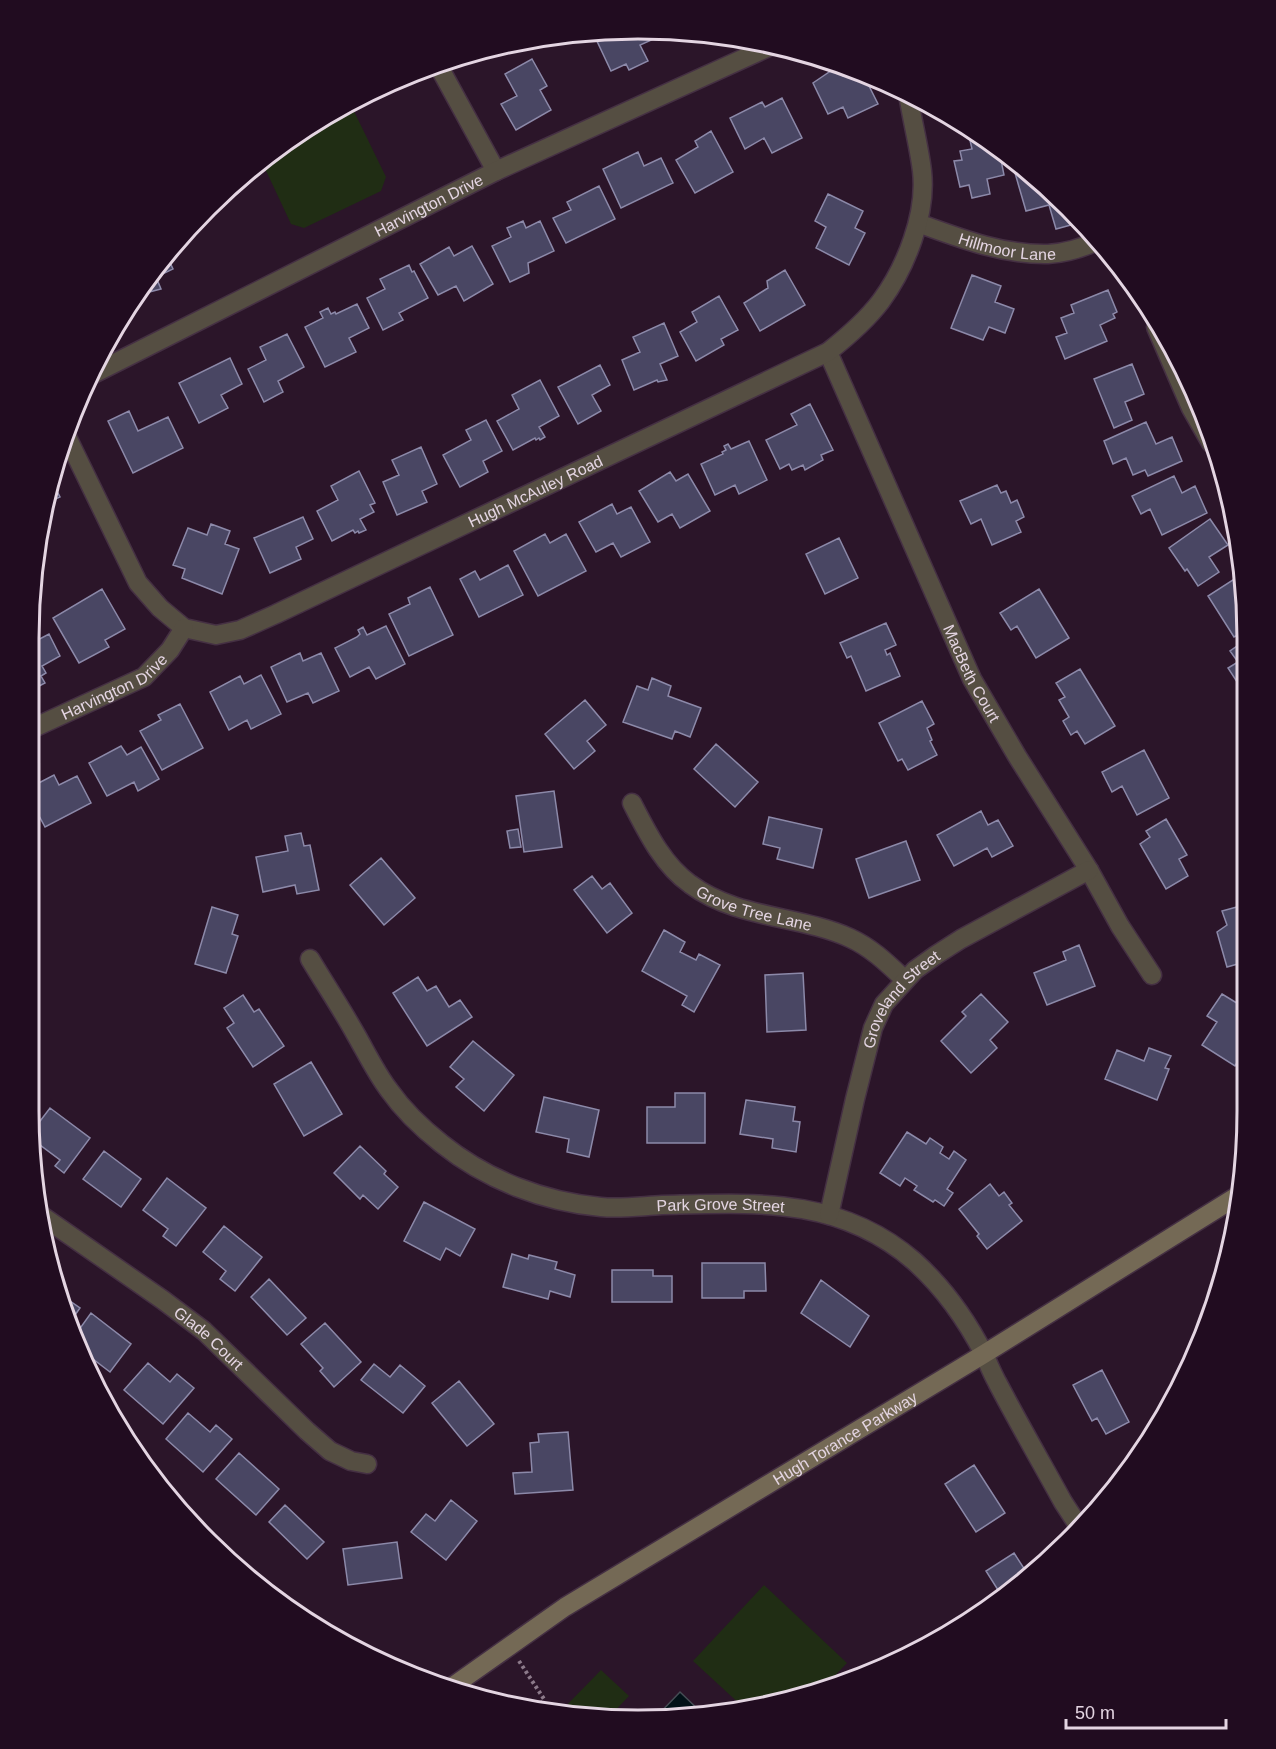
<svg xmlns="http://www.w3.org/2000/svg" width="1276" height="1749" font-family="Helvetica,sans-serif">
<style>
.green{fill:#202d14}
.water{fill:#011117;stroke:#454c54;stroke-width:1.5}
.building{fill:#494663;stroke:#8c89a9;stroke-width:1.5}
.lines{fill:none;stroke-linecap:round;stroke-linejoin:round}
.street-casing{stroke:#453043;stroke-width:21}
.secondary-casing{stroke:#453043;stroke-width:21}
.path{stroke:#8c7a8a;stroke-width:4;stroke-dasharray:3 3;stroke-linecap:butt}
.street{stroke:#554e42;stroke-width:18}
.secondary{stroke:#746955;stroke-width:18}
.labels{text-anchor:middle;stroke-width:4.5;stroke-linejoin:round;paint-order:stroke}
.street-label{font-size:16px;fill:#e4d5e2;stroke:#210c20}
.rim{fill:none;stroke:#e4d5e2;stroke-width:3}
</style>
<rect width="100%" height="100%" fill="#2b1529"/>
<path class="green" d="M350 103 386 177 381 191 304 228 291 224 261 160 267 155Z
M764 1585 847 1663 825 1686 744 1708 693 1661Z
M601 1670 629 1696 607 1719 558 1714Z"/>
<path class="water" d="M680 1692 705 1716 656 1717Z"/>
<path class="building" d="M614 30 653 32 656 38 640 45 648 61 629 70 626 64 611 71 596 39Z
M680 32 697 33 685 40Z
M520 43 491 56 487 48Z
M532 59 547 86 540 90 551 110 516 130 501 104 517 96 505 74Z
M838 66 843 76 855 70 863 74 878 104 848 118 843 107 828 114 813 83Z
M782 98 802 138 772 153 764 138 745 149 730 118 762 102 765 107Z
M711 131 733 172 695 193 676 160 698 147 695 141Z
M976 134 999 150 1004 175 987 179 990 194 972 198 969 185 960 187 954 161 962 160 960 151 972 149 969 136Z
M638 152 644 166 661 158 673 183 621 208 603 169Z
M1026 170 1040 180 1070 212H1068L1071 225 1056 229 1049 205 1026 211 1015 173Z
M599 186 615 219 566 243 553 218 571 210 567 202Z
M828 194 863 211 855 228 865 233 849 265 816 248 826 227 815 221Z
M523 221 526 228 540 221 554 251 528 263 529 273 510 282 492 246 511 237 507 228Z
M472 246 493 284 464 301 456 286 438 295 420 264 449 247 454 256Z
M166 254 173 269 156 277 161 289 149 292 148 289 134 296Z
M409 265 412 272 414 271 428 298 399 313 403 320 383 330 367 298 385 289 380 279Z
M785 270 805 305 760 331 744 303 768 288 767 281Z
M972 275 1001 286 995 302 1014 309 1005 333 989 327 983 340 951 328Z
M1108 290 1117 312 1113 314 1115 318 1100 325 1107 341 1065 359 1056 337 1067 333 1061 318 1074 313 1071 305Z
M719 296 738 330 721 339 724 345 696 361 680 332 697 322 692 312Z
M357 304 369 328 349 338 356 352 325 367 305 327 323 318 320 312 328 308 331 314 335 312 336 314Z
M664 323 678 356 660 364 667 380 658 382 657 380 634 390 622 360 640 352 633 337Z
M287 334 304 367 278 381 283 392 264 402 248 369 266 360 260 347Z
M230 358 242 384 221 395 228 408 199 423 179 383Z
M1132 364 1144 394 1125 402 1132 420 1114 428 1094 379Z
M600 365 610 385 592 395 601 411 578 424 558 387Z
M540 380 559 416 539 427 545 437 540 440 539 438 536 440 535 438 513 450 497 421 519 409 512 395Z
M810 404 833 450 821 455 823 460 805 470 803 465 792 470 789 464 780 469 766 440 797 425 791 414Z
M129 411 138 431 168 417 183 448 133 473 108 421Z
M486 420 502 451 483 461 488 472 460 487 443 455 471 440 466 430Z
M1146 422 1156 444 1172 437 1182 461 1148 476 1145 470 1133 475 1126 458 1113 464 1104 441Z
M749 441 767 480 739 494 735 485 715 495 701 464 723 454 722 452 726 450 724 446 728 444 731 449Z
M421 447 437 484 422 491 427 502 397 515 383 482 399 475 392 460Z
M359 471 375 503 370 505 374 512 360 519 366 530 359 533 358 531 355 533 353 530 332 541 317 511 338 500 331 486Z
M670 472 676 481 688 474 710 511 680 528 672 514 658 522 639 491Z
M1174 476 1182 493 1195 486 1207 513 1162 535 1150 509 1141 514 1132 496Z
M50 478 60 497 45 504 49 481Z
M997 485 1001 493 1006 491 1011 503 1017 500 1024 517 1016 521 1021 532 992 545 981 519 971 524 960 501Z
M612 504 617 514 631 507 650 542 621 557 613 543 596 552 579 522Z
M303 517 313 539 296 547 301 559 270 573 254 538Z
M1210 519 1228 545 1209 557 1219 572 1198 586 1187 569 1185 571 1169 548Z
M211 524 230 531 225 544 239 549 222 594 182 578 185 569 173 565 188 528 207 535Z
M545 534 550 543 566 534 586 571 538 596 514 551Z
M839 538 858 578 825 594 806 554Z
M508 565 523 595 479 617 460 579 475 571 480 580Z
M1242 574 1243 632 1234 637 1208 596Z
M430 587 453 635 409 656 389 614 410 604 408 598Z
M102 589 125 629 105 640 109 647 79 663 53 618Z
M1039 589 1069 638 1036 658 1017 626 1011 630 1000 613Z
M886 623 896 645 885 650 887 655 890 653 900 676 866 691 851 656 847 658 840 643Z
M386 626 405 664 376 679 369 667 350 677 335 648 357 637 360 634 358 630 363 627 367 635Z
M49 634 60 656 42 666 46 673 41 676 45 683 30 691V644Z
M1243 642V691L1228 668 1238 662 1230 651Z
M300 653 303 661 321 653 339 691 313 703 308 693 287 702 271 667Z
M1080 669 1115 726 1085 744 1077 731 1071 735 1063 721 1069 717 1059 700 1065 697 1056 683Z
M261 675 281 714 251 729 247 720 229 730 210 692 240 676 244 684Z
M652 678 671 686 668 696 701 708 690 737 675 731 672 739 623 722 637 686 648 690Z
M585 700 606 725 587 741 595 751 574 769 545 734Z
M922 701 934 724 927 728 932 740 930 741 937 755 908 770 902 759 898 761 879 723Z
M180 704 203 748 162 770 140 731 161 720 158 715Z
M716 744 758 782 735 807 694 769Z
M121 746 127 755 141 747 159 779 138 791 134 782 107 796 89 763Z
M1144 750 1169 798 1137 815 1122 786 1112 792 1102 772Z
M54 775 59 785 77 776 91 803 45 827 29 797V788Z
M554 791 562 847 524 852 516 796Z
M981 811 988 825 998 820 1013 846 992 857 987 848 954 866 937 835Z
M769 817 822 829 813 868 777 859 780 848 763 844Z
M1166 819 1187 855 1179 859 1188 876 1166 889 1140 844 1150 837 1146 831Z
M518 829 521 847 510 848 507 831Z
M301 833 304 846 310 845 319 890 297 894 295 885 263 892 256 857 288 851 285 836Z
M906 841 920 880 869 898 856 859Z
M381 858 415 898 384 925 350 885Z
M592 876 602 889 610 883 632 913 607 933 574 890Z
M1244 905 1245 962 1227 967 1217 932 1227 925 1222 911Z
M212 907 238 915 232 934 238 936 226 973 195 964Z
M664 930 685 942 680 952 696 960 699 954 720 965 694 1012 682 1005 687 996 642 971Z
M1079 945 1095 986 1047 1005 1034 973 1066 960 1063 952Z
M803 973 806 1030 767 1032 765 975Z
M418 977 427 991 436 986 449 1007 460 1000 472 1017 427 1046 393 993Z
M981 994 1008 1022 990 1040 997 1048 971 1073 941 1041 966 1016 962 1012Z
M1222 994 1245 1008V1049L1235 1066 1202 1045 1217 1022 1207 1016Z
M243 995 254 1012 259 1009 284 1046 253 1067 227 1028 234 1023 224 1008Z
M473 1041 514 1075 484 1111 456 1087 464 1079 450 1067Z
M1149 1048 1171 1056 1165 1068 1169 1069 1157 1100 1105 1079 1117 1050 1144 1061Z
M311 1062 342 1114 304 1136 274 1084Z
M675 1093H705V1143H647V1107H675Z
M544 1097 599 1110 589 1157 567 1152 569 1139 536 1132Z
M746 1100 795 1107 793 1121 800 1122 796 1152 772 1148 773 1139 740 1134Z
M50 1108 90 1138 64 1173 55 1166 60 1160 32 1139 31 1133Z
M907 1132 926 1144 930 1138 943 1147 940 1153 949 1159 954 1151 966 1160 947 1189 953 1193 944 1206 935 1200 933 1202 914 1190 917 1186 905 1178 900 1186 880 1173Z
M360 1146 386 1171 384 1174 398 1187 378 1209 363 1195 360 1199 334 1173Z
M104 1151 141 1179 121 1207 83 1179Z
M167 1178 206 1208 176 1246 163 1236 168 1229 143 1210Z
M990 1184 999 1196 1004 1192 1012 1203 1009 1205 1022 1221 987 1249 977 1236 979 1234 959 1209Z
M424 1202 475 1229 460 1256 446 1248 440 1260 404 1241Z
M224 1226 262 1257 235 1291 220 1279 226 1271 203 1252Z
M512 1254 528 1259 529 1255 557 1262 555 1269 575 1275 570 1297 550 1291 548 1299 503 1287Z
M702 1263H765L766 1291H744V1298H702Z
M612 1270H653V1276H672V1302H612Z
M269 1279 306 1318 287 1335 251 1297Z
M821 1280 869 1316 850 1347 801 1313Z
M57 1292 80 1308 68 1325Z
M91 1313 131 1344 110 1372 76 1346 73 1338Z
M325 1323 361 1362 334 1387 320 1371 323 1368 301 1344Z
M148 1363 170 1382 177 1374 194 1388 163 1424 124 1390Z
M374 1364 390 1377 400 1365 425 1386 403 1413 361 1380Z
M1102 1370 1129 1422 1106 1434 1097 1418 1092 1421 1073 1385Z
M459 1381 494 1424 467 1446 432 1403Z
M188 1413 210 1432 216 1425 232 1439 203 1472 166 1439Z
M568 1432 573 1490 515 1494 513 1473 532 1472 530 1443 539 1442 538 1434Z
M239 1453 279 1489 256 1515 216 1479Z
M974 1465 1005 1513 976 1532 945 1484Z
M451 1500 477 1521 446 1560 411 1532 426 1514 435 1521Z
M285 1505 324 1542 307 1559 269 1522Z
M397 1542 402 1578 348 1585 343 1549Z
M1014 1553 1029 1576 1009 1594 1003 1598 986 1571Z"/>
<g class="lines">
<defs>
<g id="street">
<path d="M438 65 496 171"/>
<path id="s1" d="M918 223C959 238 1003 255 1048 254 1066 253 1082 248 1097 241"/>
<path d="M1156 327 1191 408 1211 443"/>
<path id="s2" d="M828 352 972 679 1017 756 1089 870 1120 926 1152 975"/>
<path id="s3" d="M91 375 496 171 771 46"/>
<path id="s4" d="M65 433 138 583 160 608 184 628 216 635 240 630 276 614 828 352C847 337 866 321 881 301 906 267 927 214 922 171 919 146 912 120 908 94"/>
<path id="s5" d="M29 730 144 677 170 650 184 628"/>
<path id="s6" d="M632 803C647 832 663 865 690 884 737 919 799 915 850 938 872 948 888 964 905 980"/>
<path id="s7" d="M310 959C325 984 341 1008 355 1033 366 1052 376 1073 389 1090 403 1110 423 1129 442 1144 487 1180 544 1202 601 1207 621 1209 642 1206 662 1205 754 1203 839 1196 914 1261 943 1287 966 1319 984 1354 988 1363 992 1373 997 1382 1018 1422 1041 1462 1063 1502L1080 1528"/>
<path id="s8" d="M829 1215 855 1099 873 1028 884 1004 915 970 936 955 961 939 1089 870"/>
<path id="s9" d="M42 1216 163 1300 204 1331 307 1431 330 1451 351 1461 367 1464"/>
</g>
<g id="secondary">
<path id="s10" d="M453 1686 565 1607 984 1354 1239 1195"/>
</g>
</defs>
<use href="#street" class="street-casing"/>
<use href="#secondary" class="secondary-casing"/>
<path class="path" d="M519 1661 544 1699 537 1711"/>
<use href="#street" class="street"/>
<use href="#secondary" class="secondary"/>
</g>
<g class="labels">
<g class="street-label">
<text dy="6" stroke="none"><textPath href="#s3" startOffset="378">Harvington Drive</textPath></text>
<text dy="6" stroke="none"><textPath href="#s1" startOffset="93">Hillmoor Lane</textPath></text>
<text dy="6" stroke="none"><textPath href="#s4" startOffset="615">Hugh McAuley Road</textPath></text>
<text dy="6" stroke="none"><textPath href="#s2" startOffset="352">MacBeth Court</textPath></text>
<text dy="6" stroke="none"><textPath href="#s5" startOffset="96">Harvington Drive</textPath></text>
<text dy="6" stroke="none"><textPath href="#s6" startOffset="170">Grove Tree Lane</textPath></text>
<text dy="6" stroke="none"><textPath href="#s8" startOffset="232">Groveland Street</textPath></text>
<text dy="6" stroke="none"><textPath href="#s7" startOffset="522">Park Grove Street</textPath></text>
<text dy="6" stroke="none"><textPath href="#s9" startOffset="207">Glade Court</textPath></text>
<text dy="6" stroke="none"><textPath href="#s10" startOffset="464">Hugh Torance Parkway</textPath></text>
</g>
</g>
<path d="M0 0H1276V1749H0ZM638 39H638A599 599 0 0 1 1237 638V1111A599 599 0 0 1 638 1710H638A599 599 0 0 1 39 1111V638A599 599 0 0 1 638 39Z" fill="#210c20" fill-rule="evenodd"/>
<path class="rim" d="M638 39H638A599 599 0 0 1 1237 638V1111A599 599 0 0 1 638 1710H638A599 599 0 0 1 39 1111V638A599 599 0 0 1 638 39Z"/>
<path d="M1066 1719v9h160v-9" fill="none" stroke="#e4d5e2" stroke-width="3"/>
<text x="1075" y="1719" font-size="18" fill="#e4d5e2" stroke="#210c20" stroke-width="4.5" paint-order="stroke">50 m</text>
</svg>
